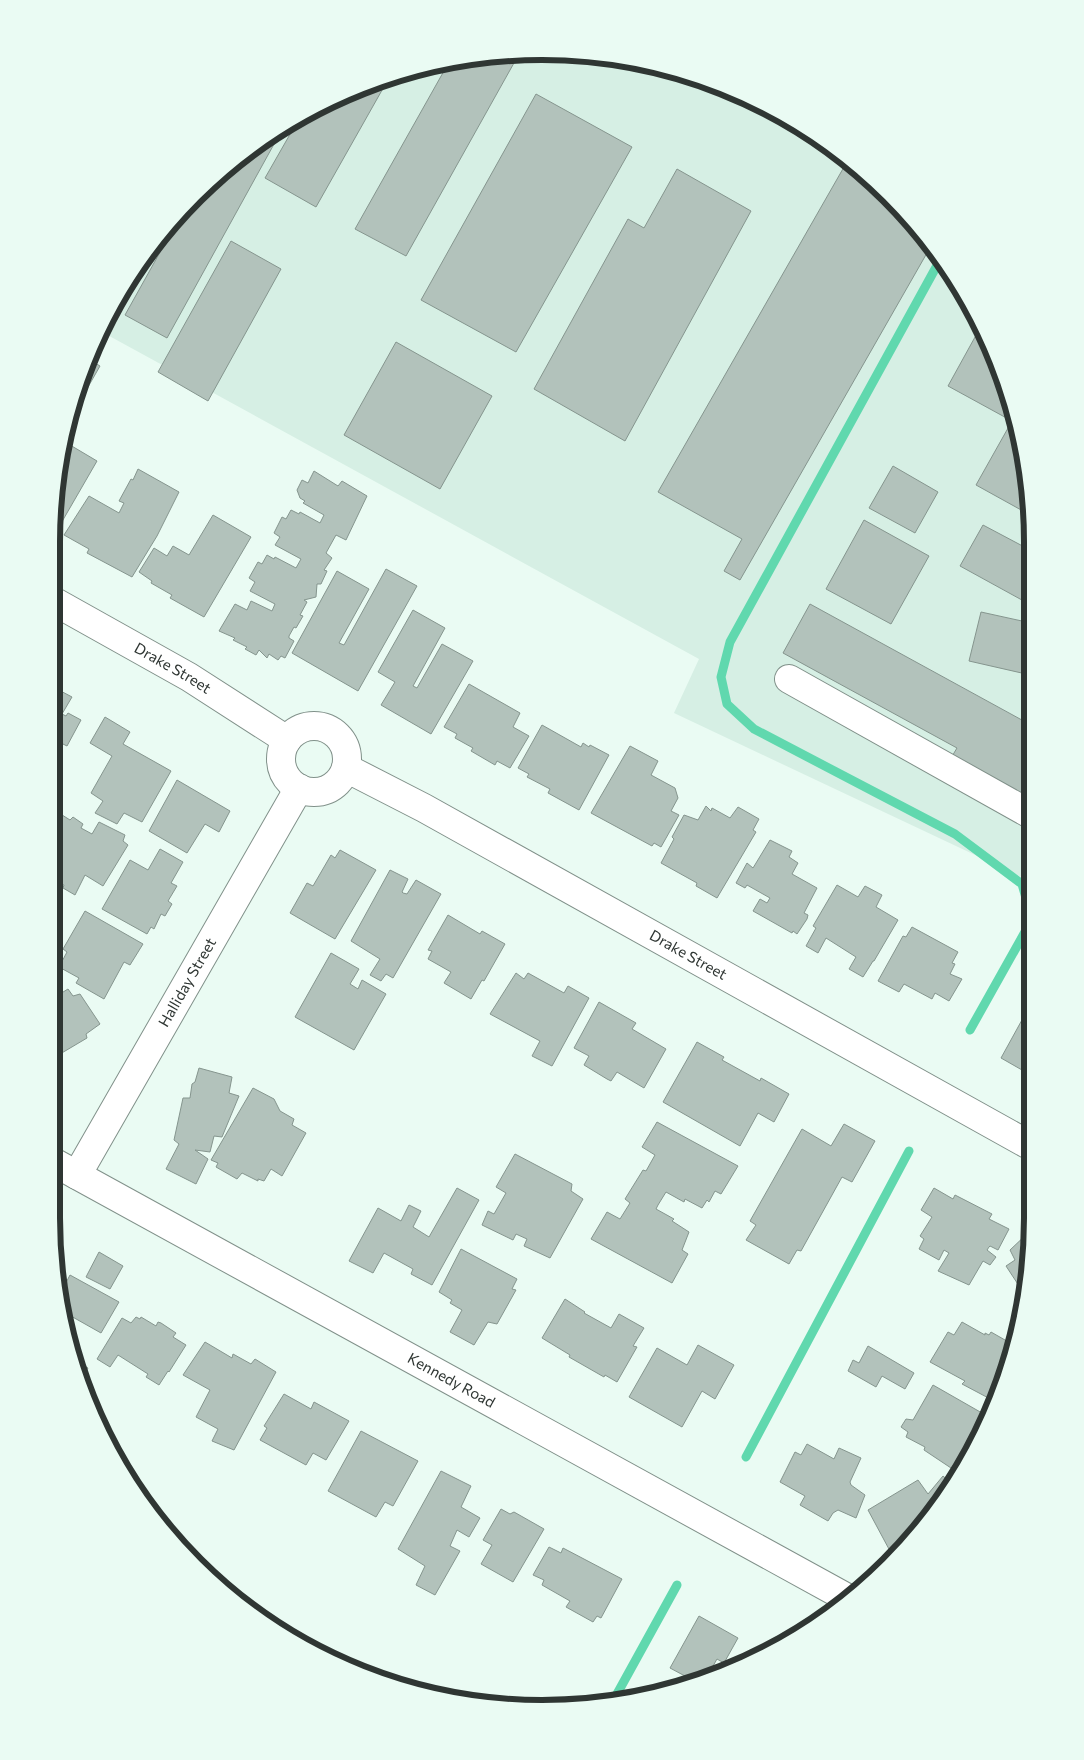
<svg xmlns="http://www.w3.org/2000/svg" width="1084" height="1760" font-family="Commissioner,sans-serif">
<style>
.built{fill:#d6efe4}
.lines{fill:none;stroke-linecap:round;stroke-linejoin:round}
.stream{stroke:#60d8ae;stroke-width:9}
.building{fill:#b2c2bb;stroke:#85958e}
.minor-casing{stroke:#81918a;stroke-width:30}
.minor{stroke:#fff;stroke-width:28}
.labels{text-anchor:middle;stroke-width:4.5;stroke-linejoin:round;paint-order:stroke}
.street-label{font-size:15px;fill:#2f3633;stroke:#eafbf3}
.rim{fill:none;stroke:#2f3633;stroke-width:6}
</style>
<rect width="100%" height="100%" fill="#eafbf3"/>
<path class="built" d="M574 52 669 68 759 102 841 152 911 219 967 297 1016 415 1032 510 1030 881 674 713 699 659 102 332 152 243 218 173 296 117 384 77 478 55Z"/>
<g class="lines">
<path class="stream" d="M940 260 730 642 721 677 727 704 754 729 955 834 1022 884 1030 912
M970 1030 1030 923
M746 1457 909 1151
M612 1703 677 1585"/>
</g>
<path class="building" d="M519 54 406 256 355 229 449 62 478 55Z
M390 76 316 207 265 178 301 115Z
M536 94 632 147 516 352 421 300Z
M284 126 167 338 125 315 183 211 218 173Z
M848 160 911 219 931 246 740 580 724 571 742 539 658 492Z
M677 169 751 211 625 441 534 389 628 219 644 228Z
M231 241 281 269 208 401 158 372Z
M980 328 1016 415 1032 516 976 485 1012 421 948 386Z
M396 342 492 396 440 489 344 435Z
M87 358 100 366 84 394 79 391Z
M65 442 97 461 56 532 55 478Z
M893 466 938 492 915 533 869 508Z
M138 469 179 492 157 536 132 577 87 553 89 549 64 535 89 496 119 513 124 503 119 501 131 479 133 480Z
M314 471 338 486 342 481 367 496 346 540 336 535 326 553 332 558 324 570 327 571 321 584H317L316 597 304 600 307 602 300 615 303 616 296 628 294 627 289 636V638L294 641 285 658 281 656 278 660 269 654 267 658 259 650 256 655 245 649 247 647 233 640 235 638 219 631 235 604 247 610 251 601 272 611 275 604 250 591 255 582 249 578 258 562 262 564 267 555 274 559 275 557 296 568 301 559 275 545 280 537 274 533 282 517 286 519 291 510 299 514 300 512 320 523 324 515 303 503 305 501 300 498 297 490 302 480 308 483Z
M213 515 251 537 204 617 170 598 172 595 151 583 152 581 139 572 154 548 167 556 173 546 189 555Z
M864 520 929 556 891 624 826 589Z
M983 525 1032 551 1031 605 960 566Z
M386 569 417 586 358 691 292 653 337 571 369 589 339 643 344 645Z
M810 604 1031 725V802L951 758 957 748 783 653Z
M413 610 445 628 413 686 417 688 442 644 473 661 431 734 381 705 395 682 378 672Z
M981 612 1031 623V651L1026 674 969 661Z
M1031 651V693L1022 691Z
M469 684 520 713 513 727 529 736 510 768 497 761 495 765 471 751 473 748 455 738 457 734 444 727Z
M55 688 72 697 62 714 66 716 68 713 81 720 67 746 63 744 55 759Z
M105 717 130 732 123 744 171 771 142 822 124 813 117 824 95 813 103 801 91 793 112 756 90 743Z
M542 725 581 747 583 743 589 747 590 745 609 755 579 810 548 793 550 789 527 777 529 774 518 768Z
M630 746 658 761 651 775 675 788 678 798 671 811 679 815 661 847 654 843 652 846 591 813Z
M177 780 230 811 219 832 205 824 187 853 149 831Z
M706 806 711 811 712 808 730 818 738 807 759 819 753 830 756 832 717 898 696 886 697 883 661 863 674 839 672 837 684 815 698 820Z
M59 813 70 820 73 817 83 824 81 828 92 834 99 822 125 835 123 841 128 845 103 886 85 875 75 895 63 888 64 885 55 881V819Z
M770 840 792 851 789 857 798 863 792 874 817 888 804 913 808 915 807 919 797 934 793 931 792 933 753 911 760 899 767 903 770 898 747 885 745 888 736 883 747 863 753 868Z
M160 849 183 862 171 883 177 886 168 901 172 904 165 916 161 914 154 929 151 927 147 934 102 909 130 860 148 870Z
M340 850 376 870 335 939 290 913 307 883 313 886 331 855 335 858Z
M390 870 408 879 402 892 403 893 407 894 416 880 441 894 393 978 386 974 381 981 370 975 380 959 351 941Z
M837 885 858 897 865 886 882 895 876 907 898 920 874 961H873L863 977 849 969 856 957 826 938 818 953 806 946 816 928 813 926Z
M85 911 143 944 130 965 124 962 104 999 76 983 79 978 59 967 67 952 63 949Z
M448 915 480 934 482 931 505 944 484 981 482 980 471 999 444 983 451 972 428 959 432 951 428 950Z
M912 927 958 952 952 963 955 964 950 974 962 979 949 1001 935 993 932 999 904 984 899 992 878 981 903 936 906 937Z
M331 953 359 969 350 984 358 989 362 980 386 994 354 1050 295 1017Z
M516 973 524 979 528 973 564 993 568 986 589 998 552 1066 532 1056 540 1041 490 1014Z
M68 989 73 996 80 994 100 1024 86 1034 87 1038 55 1057V997Z
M599 1002 636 1023 632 1029 666 1049 644 1088 617 1072 611 1081 607 1079 584 1065 589 1056 574 1048Z
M1028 1009 1030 1010 1029 1074 1001 1058Z
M697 1042 724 1057 722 1060 760 1081 761 1078 789 1094 774 1122 758 1113 740 1146 663 1102Z
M199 1068 232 1077 229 1093 239 1096 222 1137 214 1136 210 1152 195 1150 208 1159 196 1184 166 1169 179 1144 174 1140 183 1098H190L192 1084 195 1082Z
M253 1088 274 1099 280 1111 294 1119 292 1125 306 1133 282 1176 271 1169 264 1181 258 1179V1181L242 1173 237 1179 216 1167 218 1163 211 1160Z
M657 1122 738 1166 721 1194 715 1191 709 1202 707 1200 702 1208 685 1199 684 1202 666 1192 658 1205 656 1209 674 1219 672 1221 689 1232 682 1250 688 1254 672 1283 591 1239 607 1212 620 1219 630 1203 625 1199 643 1170 646 1171 655 1155 642 1147Z
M844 1124 875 1141 852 1182 842 1177 801 1251 797 1250 789 1264 746 1240 756 1225 750 1221 802 1129 831 1146Z
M515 1154 572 1184 571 1191 583 1199 550 1258 524 1246 527 1239 516 1234 513 1240 482 1225 488 1211 494 1214 506 1193 496 1187Z
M457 1188 479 1200 432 1285 411 1274 413 1269 384 1253 373 1273 349 1261 378 1208 401 1221 409 1205 421 1211 413 1227 429 1237Z
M934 1188 953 1199 955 1195 992 1214 989 1219 1009 1229 998 1250 990 1246 989 1247 987 1250 996 1257 990 1265 983 1261 969 1285 938 1271 949 1253 944 1250 939 1260 919 1249 924 1239 920 1236 932 1217 921 1210Z
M1028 1233 1029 1282 1025 1295 1006 1266 1015 1260 1010 1250Z
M461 1249 517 1279 512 1289 516 1290 497 1324 488 1322 474 1345 450 1332 462 1310 450 1303 452 1300 439 1292Z
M99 1252 123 1266 110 1289 86 1277Z
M70 1275 119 1302 101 1333 62 1311 59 1296Z
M565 1299 585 1312 584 1313 611 1328 619 1314 644 1328 633 1346 637 1347 617 1382 605 1375 604 1377 569 1357 570 1355 542 1338Z
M136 1317 140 1319 141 1317 156 1326 158 1322 161 1323 176 1333 173 1337 186 1345 169 1372 168 1371 159 1385 146 1377 148 1374 118 1355 110 1367 97 1359 122 1318 131 1323Z
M962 1322 985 1335V1333L989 1335 991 1332 1012 1344 996 1402 962 1384 965 1381 930 1362 948 1332 954 1335Z
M205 1342 232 1358 233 1354 251 1364 255 1359 276 1372 234 1450 212 1441 218 1429 196 1417 210 1390 183 1375Z
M698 1345 734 1365 715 1399 702 1391 682 1427 629 1397 657 1348 687 1365Z
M868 1346 914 1373 905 1389 882 1376 876 1387 848 1371 853 1360 859 1363Z
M73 1359 88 1368 80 1381 77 1375Z
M933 1385 989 1417 957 1472 924 1450 925 1447 906 1437 908 1432 901 1427 906 1419 913 1420Z
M284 1394 311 1409 314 1402 349 1421 326 1460 313 1453 306 1465 260 1440 267 1428 264 1426Z
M361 1431 418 1461 393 1506 385 1502 376 1517 328 1491Z
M807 1444 834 1459 839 1448 861 1458 850 1482 851 1485 865 1495 856 1518 838 1510 833 1513 828 1521 800 1505 805 1496 780 1482 795 1452 801 1455Z
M441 1471 471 1486 461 1507 480 1518 469 1537 457 1530 450 1546 460 1551 435 1595 416 1585 425 1566 398 1549Z
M943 1476 951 1483 938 1506 934 1503 937 1508 932 1517 903 1545 902 1544 890 1551 868 1510 918 1480 928 1494Z
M501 1509 510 1514 514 1512 544 1529 513 1582 481 1564 492 1545 483 1540Z
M549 1547 561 1553 563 1548 622 1579 601 1618 597 1616 593 1622 566 1607 570 1601 542 1585 544 1580 533 1575Z
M699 1616 738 1638 724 1663 717 1659 705 1680 698 1683 670 1668Z"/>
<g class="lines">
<defs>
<g id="minor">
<path id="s1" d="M55 602 189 677 287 740"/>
<path d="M789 679 1030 814"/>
<circle cx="314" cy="759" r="33"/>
<path id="s2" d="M346 768 424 808 1029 1145"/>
<path id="s3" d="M55 1163 849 1599"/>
<path id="s4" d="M77 1175 299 788"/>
</g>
</defs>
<use href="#minor" class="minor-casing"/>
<use href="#minor" class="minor"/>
</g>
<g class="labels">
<g class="street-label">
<text dy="5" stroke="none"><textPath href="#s1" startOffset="135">Drake Street</textPath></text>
<text dy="5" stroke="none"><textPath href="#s2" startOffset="390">Drake Street</textPath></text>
<text dy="5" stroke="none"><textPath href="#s4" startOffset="222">Halliday Street</textPath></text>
<text dy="5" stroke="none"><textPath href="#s3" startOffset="452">Kennedy Road</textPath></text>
</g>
</g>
<path d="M0 0H1084V1760H0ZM542 60H542A482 482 0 0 1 1024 542V1218A482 482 0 0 1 542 1700H542A482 482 0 0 1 60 1218V542A482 482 0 0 1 542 60Z" fill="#eafbf3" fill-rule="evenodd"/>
<path class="rim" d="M542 60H542A482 482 0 0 1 1024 542V1218A482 482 0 0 1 542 1700H542A482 482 0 0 1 60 1218V542A482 482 0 0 1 542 60Z"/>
</svg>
